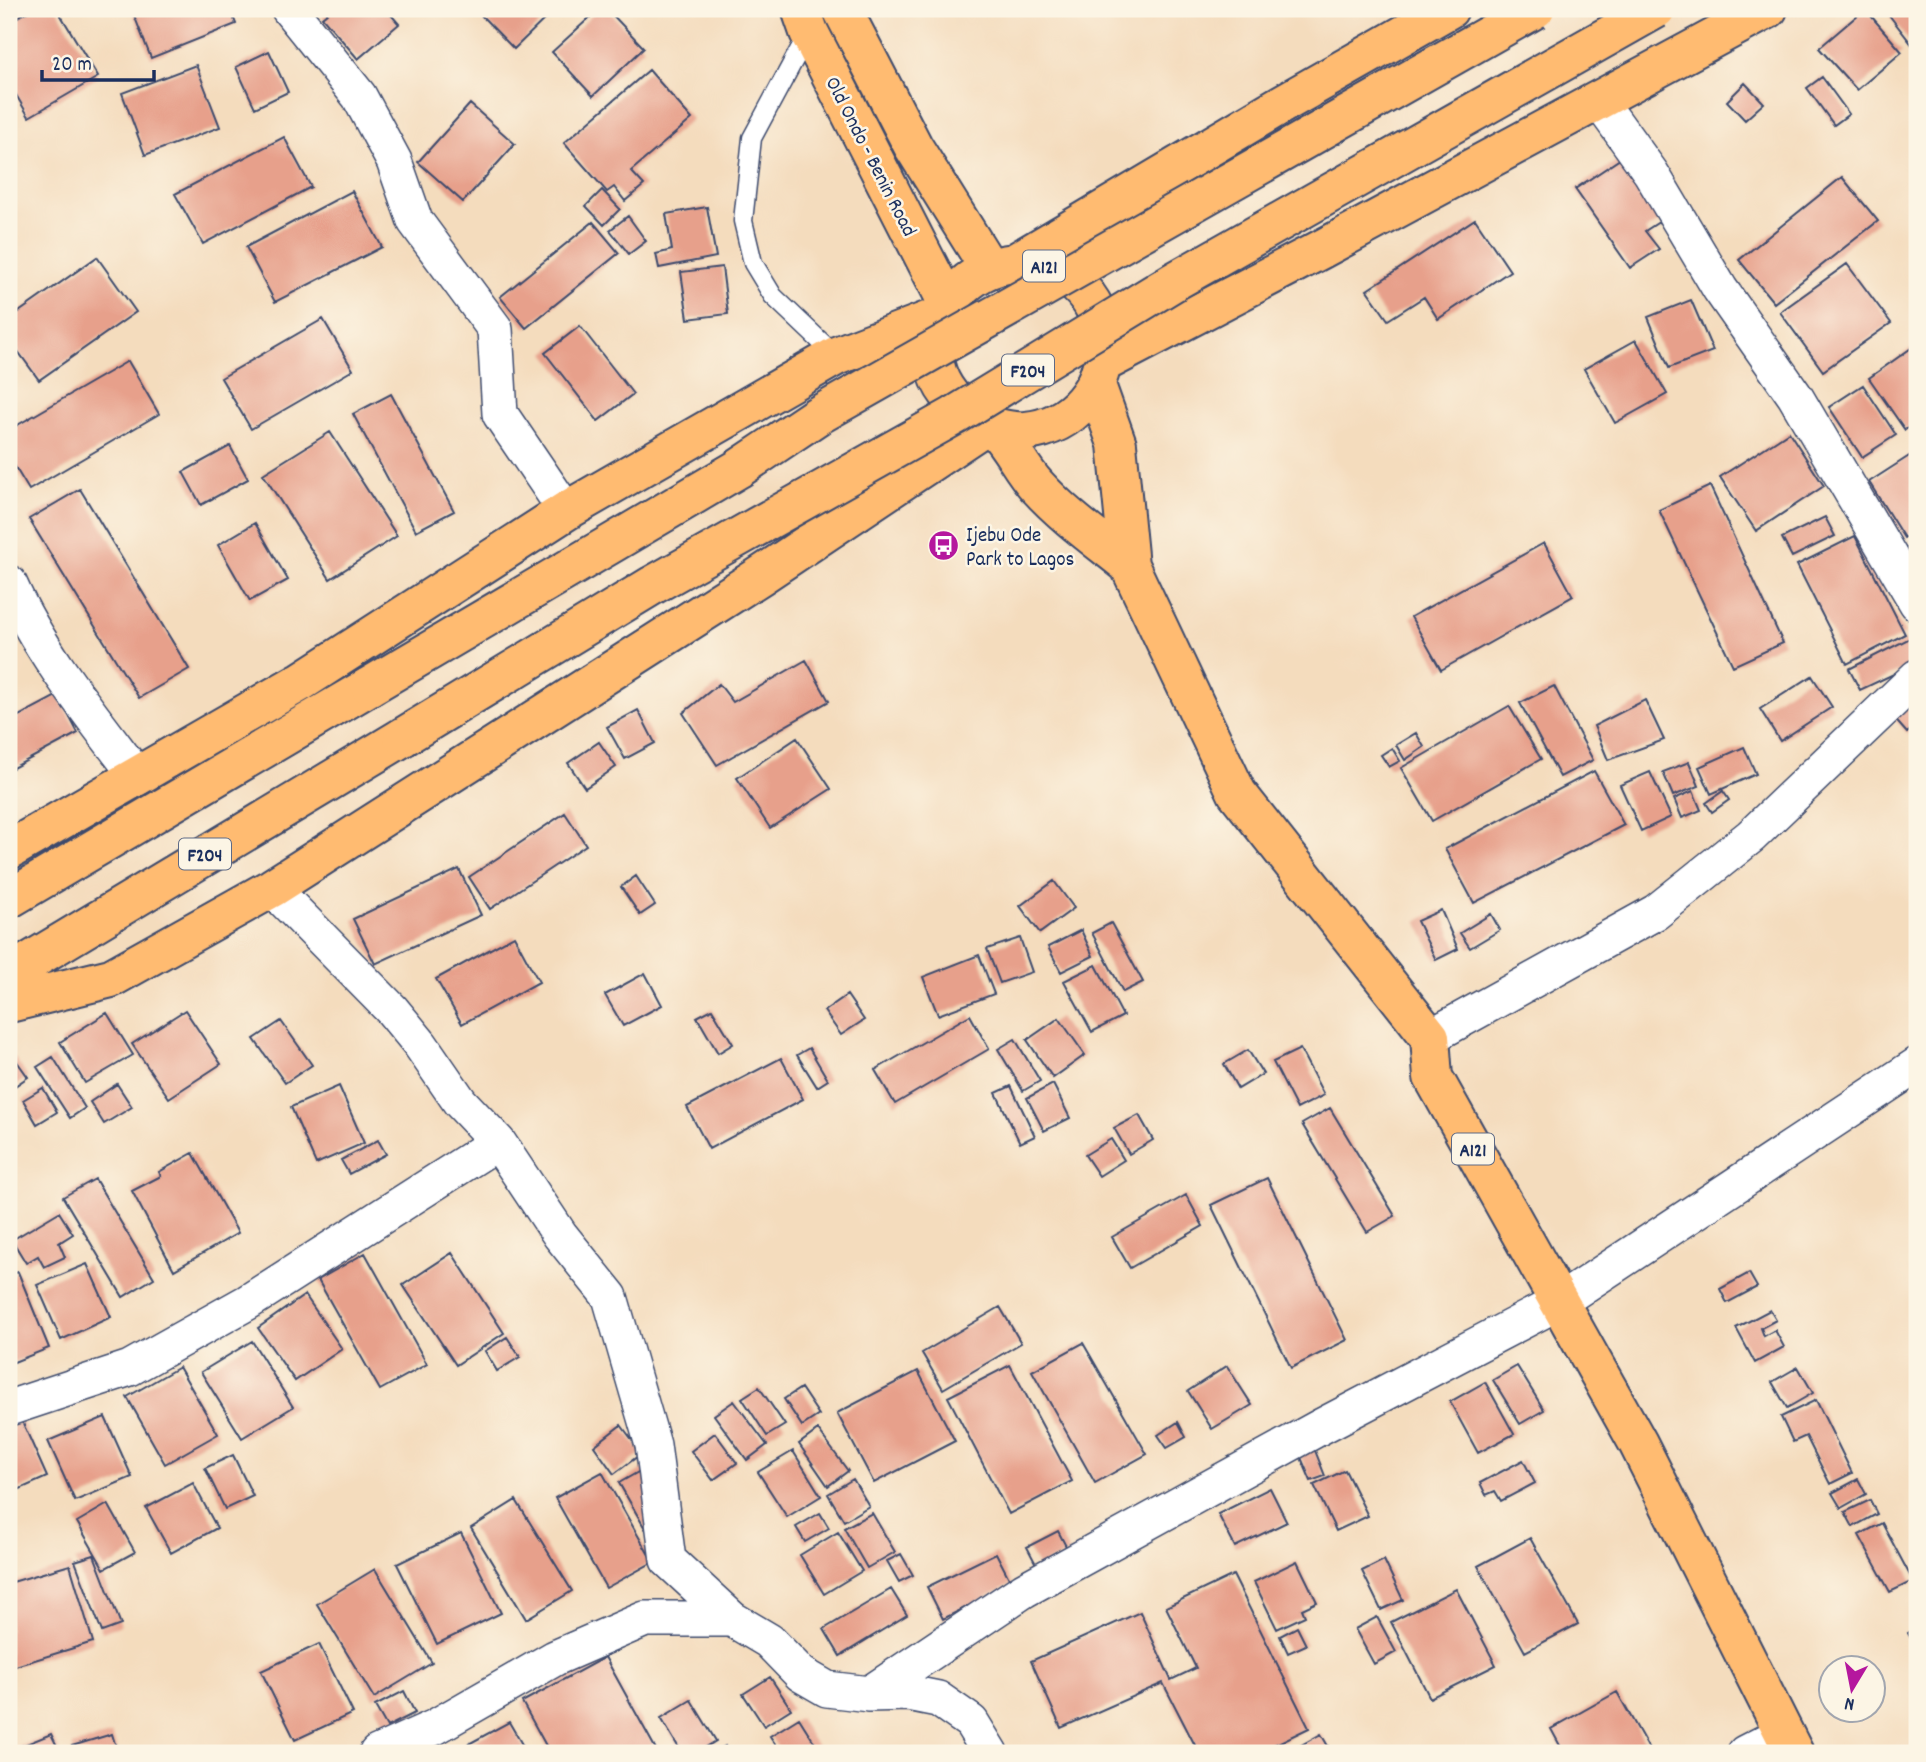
<svg xmlns="http://www.w3.org/2000/svg" width="1926" height="1762" font-family="Dekko,sans-serif">
<style>
.building{fill:#e7a08b}
.lines{fill:none;stroke-linecap:round;stroke-linejoin:round}
.lane-casing{stroke:#3c496c;stroke-width:21}
.street-casing{stroke:#3c496c;stroke-width:38}
.primary-casing{stroke:#3c496c;stroke-width:42}
.lane{stroke:#fff;stroke-width:18}
.street{stroke:#fff;stroke-width:35}
.primary{stroke:#ffbb71;stroke-width:38}
.primary-bridge-casing{stroke:#3c496c;stroke-width:42;stroke-linecap:butt}
.primary-bridge{stroke:#ffbb71;stroke-width:38}
.labels{text-anchor:middle;stroke-width:5;stroke-linejoin:round;paint-order:stroke}
.shield{fill:#fcf5e5;stroke:#5e6a86;stroke-width:2}
.shield-label{font-size:19px;font-weight:bold;fill:#1b2f5e}
.street-label{font-size:21px;fill:#1b2f5e;stroke:#fcf5e5}
.poi-label{font-size:21px;fill:#1b2f5e;stroke:#fcf5e5;text-anchor:start}
</style>
<rect width="100%" height="100%" fill="#fcf5e5"/>
<filter id="ink" filterUnits="userSpaceOnUse"><feTurbulence type="fractalNoise" baseFrequency=".0143" numOctaves="2"/><feDisplacementMap in="SourceGraphic" scale="14" xChannelSelector="R" yChannelSelector="G"/><feConvolveMatrix kernelMatrix="1 2 1 2 8 2 1 2 1" color-interpolation-filters="sRGB"/></filter>
<filter id="wash" filterUnits="userSpaceOnUse"><feTurbulence type="fractalNoise" baseFrequency=".00686" numOctaves="4" result="noise"/><feDisplacementMap in="SourceGraphic" scale="28" xChannelSelector="R" yChannelSelector="G"/><feGaussianBlur stdDeviation="1.57" result="paint"/><feColorMatrix in="noise" values="0 0 0 0 0 0 0 0 0 0 0 0 0 0 0 0 0 1.4 0 .05"/><feComposite in="paint" operator="in"/></filter>
<g filter="url(#wash)">
<rect width="100%" height="100%" fill="#f4dcbd"/>
<g id="blocks">
<path class="building" d="M32 9H57L98 77 29 117 9 83V22Z
M230 9 236 24 151 58 132 10Z
M332 9H386L399 24 358 59 322 17Z
M475 9H555L514 49Z
M599 9H607L644 48 593 96 552 52Z
M1865 9 1902 52 1857 90 1819 48Z
M1897 9H1917V51L1889 15Z
M269 51 288 92 255 108 236 67Z
M196 65 220 127 145 155 122 93Z
M649 70 692 119 631 171 644 185 625 201 614 187 607 192 564 143Z
M1822 77 1849 114 1834 125 1807 88Z
M1745 83 1764 103 1745 120 1727 101Z
M470 104 515 144 463 202 418 162Z
M284 137 311 187 203 244 175 194Z
M1626 155 1665 218 1645 231 1659 249 1630 268 1575 189Z
M1842 177 1878 221 1774 303 1739 260Z
M602 190 620 209 604 225 586 206Z
M352 191 382 247 275 302 246 247Z
M707 207 716 257 659 268 656 254 672 250 666 214Z
M628 216 646 241 629 254 610 230Z
M1475 219 1510 271 1438 319 1424 297 1388 320 1367 290Z
M593 222 619 253 526 328 500 297Z
M97 257 136 312 39 380 9 339V319Z
M1847 264 1891 323 1823 371 1780 312Z
M722 267 728 314 688 319 681 272Z
M1691 300 1713 351 1669 368 1648 317Z
M323 319 353 370 251 429 221 378Z
M580 326 633 394 598 421 545 353Z
M1636 340 1667 394 1615 423 1584 369Z
M1917 344V421L1905 430 1869 378Z
M128 361 159 414 29 490 9 457V430Z
M1863 385 1896 435 1862 457 1829 407Z
M391 394 454 511 416 531 353 414Z
M330 432 397 536 330 579 263 474Z
M1789 432 1824 486 1756 531 1720 477Z
M230 446 248 479 201 505 183 472Z
M1917 451V530L1904 538 1869 482Z
M1710 486 1783 643 1733 666 1659 510Z
M80 489 189 669 139 698 29 519Z
M1825 517 1835 536 1792 557 1782 538Z
M255 523 288 580 250 601 218 545Z
M1855 536 1905 634 1847 664 1797 565Z
M1917 541V572L1903 551Z
M1544 543 1573 596 1441 670 1411 617Z
M1912 637 1917 647V663L1860 690 1849 669Z
M806 660 829 701 717 765 683 713 719 684 733 702Z
M1812 676 1832 707 1780 741 1760 709Z
M1554 686 1593 760 1560 777 1520 703Z
M1917 693V725L1907 733 1892 716Z
M58 695 78 733 9 770V721Z
M1645 700 1664 740 1608 760 1594 726Z
M1509 706 1541 759 1432 821 1401 768Z
M638 710 655 743 625 759 607 727Z
M1416 733 1424 747 1405 760 1396 745Z
M797 738 831 789 770 828 737 778Z
M599 742 616 767 585 788 568 763Z
M1744 747 1756 774 1711 794 1699 767Z
M1392 748 1400 761 1389 767 1381 755Z
M1689 762 1699 786 1673 796 1663 772Z
M1594 771 1624 825 1474 903 1445 849Z
M1650 772 1671 817 1641 831 1620 785Z
M1693 791 1701 810 1682 818 1674 799Z
M1723 791 1729 800 1712 812 1706 803Z
M565 813 586 845 490 909 469 877Z
M459 869 481 915 375 964 353 919Z
M636 876 655 905 640 915 621 887Z
M1054 881 1074 908 1040 933 1020 906Z
M1441 910 1458 949 1436 960 1417 921Z
M1491 914 1500 930 1470 948 1460 933Z
M1111 923 1143 982 1123 992 1092 933Z
M1081 930 1093 956 1061 972 1048 947Z
M514 936 539 982 462 1024 436 979Z
M1020 938 1032 972 1000 983 987 949Z
M979 955 994 994 938 1015 923 977Z
M1096 965 1123 1016 1092 1032 1064 981Z
M645 973 662 1005 623 1026 605 995Z
M847 995 864 1020 841 1035 824 1011Z
M712 1009 733 1044 718 1053 697 1017Z
M185 1010 221 1064 169 1098 132 1044Z
M107 1013 133 1055 85 1083 60 1042Z
M970 1015 989 1049 895 1104 875 1070Z
M1059 1018 1085 1055 1053 1078 1027 1040Z
M281 1021 312 1065 285 1083 254 1039Z
M1015 1039 1040 1081 1023 1091 998 1049Z
M809 1048 828 1080 817 1087 797 1055Z
M1300 1049 1324 1095 1297 1109 1273 1062Z
M1248 1050 1263 1074 1238 1089 1224 1064Z
M11 1053 28 1077 9 1090V1054Z
M53 1057 85 1108 70 1118 37 1067Z
M781 1058 803 1099 709 1149 687 1107Z
M117 1084 132 1107 104 1124 90 1102Z
M1053 1084 1070 1118 1044 1131 1027 1098Z
M339 1086 364 1143 316 1164 291 1107Z
M1011 1086 1035 1136 1020 1143 996 1093Z
M43 1088 57 1112 37 1124 23 1100Z
M1330 1108 1395 1216 1367 1232 1302 1124Z
M1139 1115 1153 1140 1129 1154 1114 1128Z
M1111 1139 1124 1160 1099 1176 1085 1155Z
M378 1140 386 1154 349 1174 341 1160Z
M193 1153 238 1233 174 1270 132 1191 161 1176 159 1172Z
M1267 1178 1347 1340 1291 1368 1211 1205Z
M95 1179 154 1278 123 1297 63 1197Z
M1186 1195 1203 1226 1130 1268 1112 1237Z
M59 1212 73 1234 59 1243 65 1257 44 1267 38 1256 26 1263 12 1240Z
M365 1253 427 1364 380 1390 318 1280Z
M452 1253 504 1333 456 1365 403 1285Z
M87 1264 111 1317 61 1340 37 1285Z
M18 1272 49 1348 9 1364V1275Z
M1749 1273 1757 1287 1727 1303 1720 1289Z
M305 1295 342 1349 295 1381 258 1328Z
M1000 1307 1021 1343 943 1389 922 1353Z
M1770 1310 1776 1320 1761 1328 1764 1336 1775 1330 1784 1347 1755 1363 1736 1328Z
M507 1337 520 1357 497 1371 485 1351Z
M252 1341 293 1407 242 1438 201 1372Z
M1083 1343 1147 1454 1095 1483 1032 1371Z
M1010 1365 1072 1481 1009 1514 948 1397Z
M1227 1366 1252 1405 1212 1429 1188 1391Z
M1517 1366 1544 1410 1520 1424 1493 1380Z
M179 1367 218 1434 165 1464 127 1397Z
M1798 1367 1813 1393 1787 1408 1772 1382Z
M918 1371 955 1441 874 1483 837 1413Z
M1485 1382 1514 1434 1478 1453 1450 1402Z
M759 1387 785 1425 767 1436 742 1398Z
M801 1388 819 1415 802 1426 784 1399Z
M1816 1400 1852 1473 1830 1484 1806 1436 1793 1442 1781 1417Z
M734 1401 767 1445 747 1460 714 1415Z
M105 1417 132 1477 75 1501 48 1441Z
M22 1421 47 1477 9 1494V1427Z
M1178 1422 1186 1437 1167 1448 1158 1435Z
M621 1425 642 1453 614 1474 594 1446Z
M818 1430 848 1471 828 1486 799 1444Z
M715 1433 737 1463 713 1480 691 1451Z
M1314 1448 1325 1476 1311 1481 1299 1453Z
M793 1451 821 1496 787 1517 758 1472Z
M233 1455 253 1496 225 1509 205 1468Z
M1523 1460 1535 1483 1501 1501 1495 1491 1486 1495 1480 1483Z
M647 1467V1532L619 1483Z
M1345 1470 1368 1516 1336 1531 1314 1485Z
M602 1472 653 1562 606 1588 555 1498Z
M853 1479 869 1506 844 1521 828 1494Z
M1858 1479 1866 1494 1841 1508 1832 1493Z
M193 1483 217 1528 171 1553 146 1508Z
M1270 1488 1287 1522 1235 1547 1218 1514Z
M516 1500 572 1591 526 1619 471 1528Z
M1870 1500 1877 1514 1853 1527 1845 1512Z
M108 1504 135 1552 104 1569 77 1522Z
M820 1513 829 1528 805 1542 796 1527Z
M872 1513 895 1552 867 1568 844 1528Z
M1882 1523 1913 1581 1890 1592 1859 1535Z
M1058 1531 1069 1552 1038 1568 1027 1547Z
M838 1532 862 1571 824 1594 800 1555Z
M461 1533 501 1613 437 1644 397 1564Z
M1530 1538 1578 1624 1525 1652 1478 1566Z
M996 1553 1012 1584 943 1619 927 1587Z
M901 1554 913 1575 899 1582 887 1561Z
M94 1555 121 1625 102 1632 75 1561Z
M1384 1560 1403 1600 1381 1610 1362 1571Z
M1297 1561 1317 1602 1302 1609 1305 1616 1277 1629 1254 1582Z
M70 1565 93 1642 9 1668V1583Z
M375 1569 432 1663 374 1698 317 1604Z
M1233 1575 1309 1728 1257 1753H1199L1163 1683 1061 1728 1031 1661 1140 1612 1171 1680 1196 1668 1166 1607Z
M891 1589 907 1615 840 1656 824 1629Z
M1456 1589 1496 1665 1430 1698 1391 1622Z
M1377 1617 1396 1652 1374 1664 1355 1629Z
M1297 1627 1306 1645 1288 1653 1280 1636Z
M1917 1627V1649L1908 1633Z
M319 1644 353 1713 295 1740 261 1671Z
M605 1657 658 1753H550L522 1702Z
M770 1677 791 1709 764 1726 743 1694Z
M404 1691 415 1713 387 1727 375 1706Z
M1617 1692 1649 1749 1642 1753H1564L1551 1729Z
M691 1700 716 1741 696 1753H682L661 1718Z
M799 1718 821 1753H781L770 1736Z
M509 1722 527 1753H452Z
M51 1734 59 1750 52 1753H16L14 1749Z
M112 1734 118 1753H68L74 1751 72 1746Z
M1321 1734 1332 1753H1287Z
M725 1746 729 1753H713Z
M261 1747 265 1753H248Z"/>
</g>
</g>
<g filter="url(#ink)">
<use href="#blocks" fill-opacity="0" stroke="#3c496c" stroke-width="2"/>
<g class="lines">
<defs>
<path id="lane" d="M809 32 752 138 743 221 753 263 773 296 836 356"/>
<path id="street" d="M289 9 359 96 394 161 415 221 495 329 500 414 566 511
M1599 101 1651 173 1720 289 1795 396 1917 603
M9 583C40 653 91 715 138 777
M272 888 392 1010 420 1044 460 1102 498 1142 560 1235 610 1297 653 1445 668 1560 732 1619 769 1641 801 1674 827 1689 869 1694 908 1693 938 1699 971 1722 990 1753
M1430 1037 1656 912 1751 836 1917 677
M9 1408 130 1368 248 1302 498 1142
M869 1694 1024 1590 1322 1426 1559 1302 1917 1065
M377 1753 435 1727 555 1658 645 1619H732
M1745 1753 1782 1734"/>
<path id="primary" d="M801 9 809 32 947 302
M842 9 913 146 989 268
M1016 262 1282 104 1449 9
M1103 363 1320 250 1768 9
M1096 385 1117 444 1129 565 1237 793 1430 1037 1433 1077 1638 1443 1794 1753
M995 428C1005 429 1016 432 1026 431 1073 426 1106 387 1104 341 1103 320 1092 299 1077 285 992 212 881 336 961 407 971 417 988 421 996 430 1012 447 1021 469 1037 486 1064 516 1098 540 1129 565
M9 850 302 681 566 511 836 356 940 316
M9 899 370 686
M9 974 403 737
M9 1003 111 978 272 888 760 576 986 425"/>
</defs>
<use href="#lane" class="lane-casing"/>
<use href="#street" class="street-casing"/>
<use href="#primary" class="primary-casing"/>
<use href="#lane" class="lane"/>
<use href="#street" class="street"/>
<use href="#primary" class="primary"/>
<defs>
<path id="primary-bridge" d="M370 686 738 469 817 416 1535 9
M403 737 653 585 954 416 1175 281 1656 9"/>
</defs>
<use href="#primary-bridge" class="primary-bridge-casing"/>
<use href="#primary-bridge" class="primary-bridge"/>
</g>
</g>
<defs>
<symbol id="bus-disc" viewBox="-11 -11 22 22"><circle r="9.5" fill="#b5179e" stroke="#fcf5e5"/><path d="M-5-6H5V4H4V6H2V4H-2V6H-4V4H-5ZM-3.5-4V0h7V-4ZM-3.5 1.2v1.5H-2V1.2ZM2 1.2v1.5H3.5V1.2Z" fill="#fff"/></symbol>
</defs>
<g fill-rule="evenodd">
<use href="#bus-disc" x="926" y="528" width="35" height="35"/>
</g>
<g class="labels">
<g class="shield">
<rect x="1023" y="250.5" width="42" height="31" rx="5"/>
<rect x="1002" y="354.5" width="52" height="31" rx="5"/>
<rect x="179" y="838.5" width="52" height="31" rx="5"/>
<rect x="1452" y="1133.5" width="42" height="31" rx="5"/>
</g>
<g class="shield-label">
<text x="1044" y="273">A121</text>
<text x="1028" y="377">F204</text>
<text x="205" y="861">F204</text>
<text x="1473" y="1156">A121</text>
</g>
<g class="street-label">
<text transform="translate(872 156) rotate(63)" y="7">Old Ondo - Benin Road</text>
</g>
<g class="poi-label">
<text x="966" y="541">Ijebu Ode<tspan x="966" dy="24">Park to Lagos</tspan></text>
</g>
</g>
<rect width="1926" height="1762" fill="none" stroke="#fcf5e5" stroke-width="35"/>
<g transform="translate(1852 1689) rotate(190)"><circle r="33" fill="#fcf5e5" stroke="#a2a6af" stroke-width="2"/>
<path d="M0-5L12 26L0 18L-12 26Z" fill="#b5179e"/>
<text y="-10" font-size="19" font-weight="bold" text-anchor="middle" fill="#1b2f5e">N</text>
</g>
<path d="M42 70v10h112v-10" fill="none" stroke="#1b2f5e" stroke-width="3.5"/>
<text x="52" y="70" font-size="21" fill="#1b2f5e" stroke="#fcf5e5" stroke-width="5" paint-order="stroke">20 m</text>
</svg>
